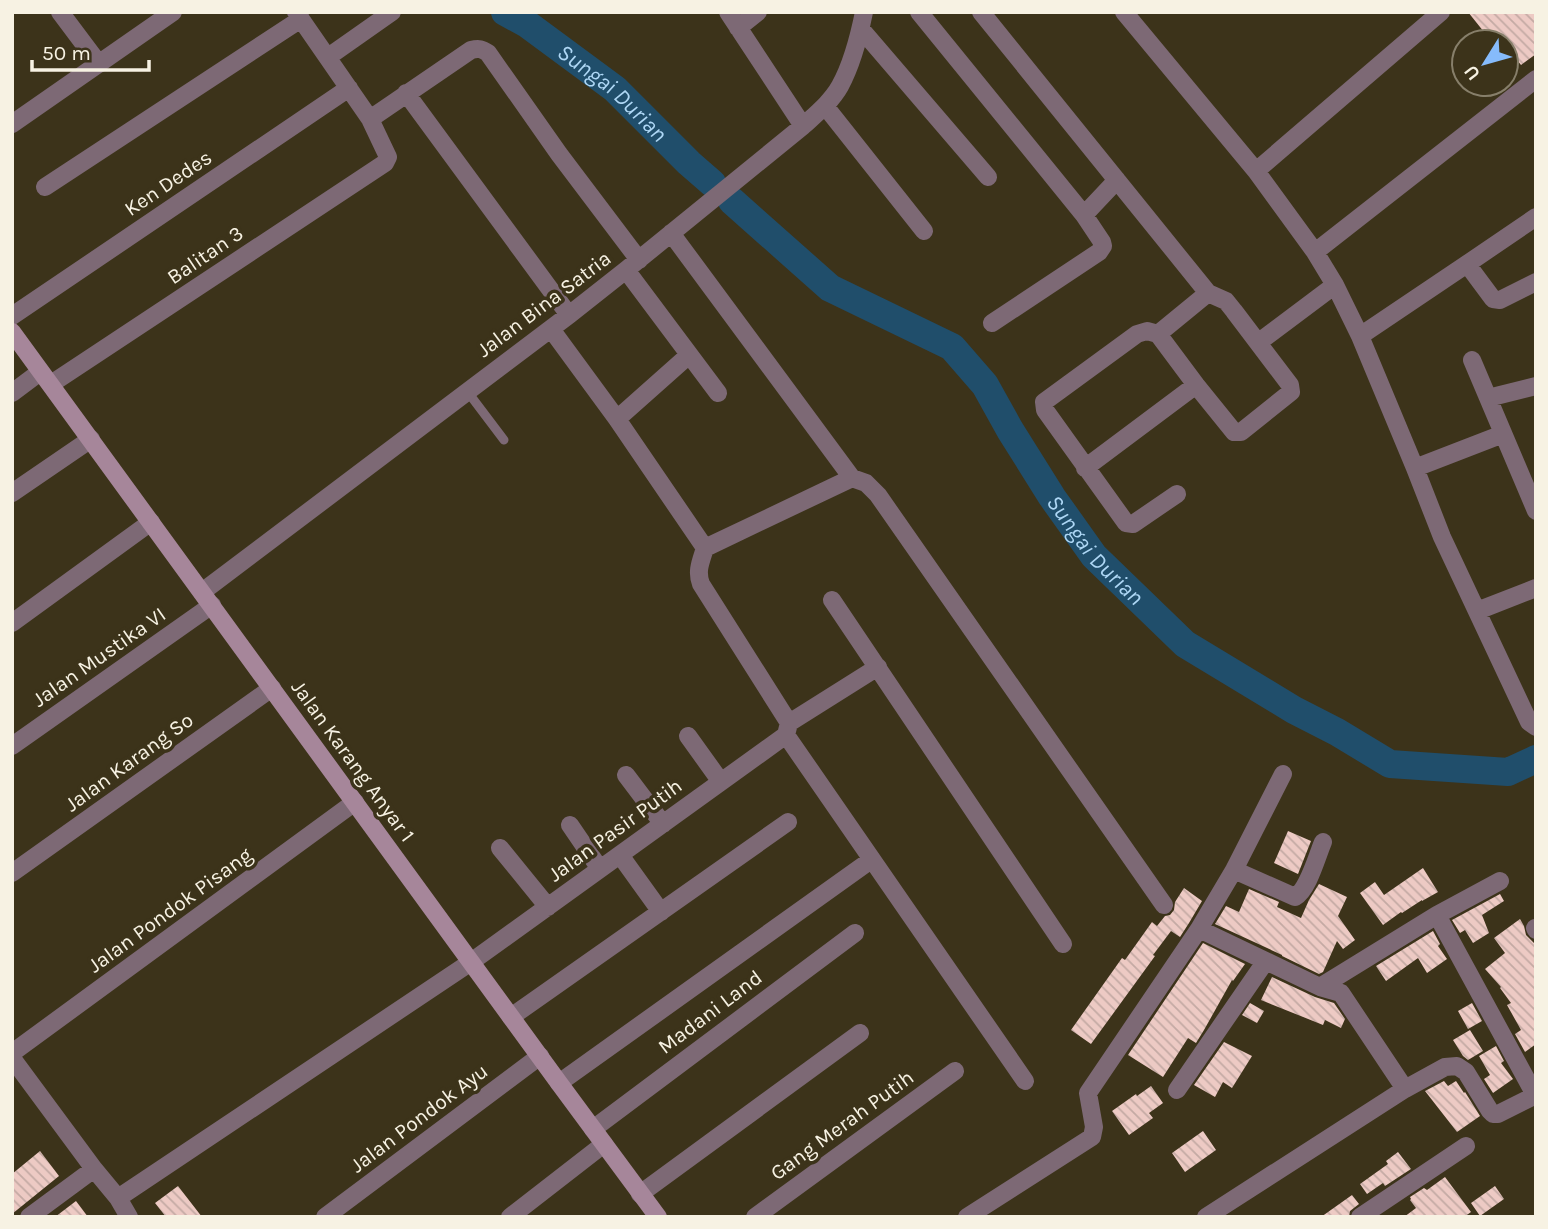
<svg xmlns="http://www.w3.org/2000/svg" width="1548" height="1229" font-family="Karla,sans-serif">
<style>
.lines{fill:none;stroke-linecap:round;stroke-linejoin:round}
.river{stroke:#204e6b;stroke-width:28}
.building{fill:url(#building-back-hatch)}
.service{stroke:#7d6975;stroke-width:9}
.minor{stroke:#7d6975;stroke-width:18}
.tertiary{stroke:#7d6975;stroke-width:18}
.secondary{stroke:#a6869a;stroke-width:18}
.labels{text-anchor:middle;stroke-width:7;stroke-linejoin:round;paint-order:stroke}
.street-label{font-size:21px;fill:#f7f2e3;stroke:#3c331a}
.water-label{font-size:23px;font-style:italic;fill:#aed7f5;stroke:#3c331a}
</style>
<defs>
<pattern id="building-back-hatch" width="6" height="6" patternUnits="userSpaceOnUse" patternTransform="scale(1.75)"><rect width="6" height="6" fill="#edcac4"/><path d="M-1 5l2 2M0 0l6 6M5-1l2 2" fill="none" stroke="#c4aaa4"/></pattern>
</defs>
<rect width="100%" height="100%" fill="#3c331a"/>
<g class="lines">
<g class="river">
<path id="s1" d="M505 12 527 24 615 89 689 163 712 183"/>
<path id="s2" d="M732 201 830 288 952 347 985 385 1010 430 1052 497 1094 556 1185 644 1294 710 1337 732 1390 764 1508 772 1536 759"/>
</g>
</g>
<path class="building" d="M1468 12H1536V54L1521 65 1506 46V42H1503L1495 32 1488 37Z
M1288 831 1311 841 1298 874 1274 863Z
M1423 868 1438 892 1422 901V900L1402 913 1401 912 1383 925 1360 893 1375 882 1384 895Z
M1319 884 1347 897 1338 916 1355 940 1343 949 1337 941 1323 972 1319 974 1282 956V955L1215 924 1226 906 1239 912 1249 889 1279 902 1277 907 1301 918 1309 900Z
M1184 888 1202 901 1189 923 1180 937 1171 931 1153 955 1155 956 1091 1044 1071 1030 1122 958 1125 960 1152 922 1157 926 1165 916 1170 915 1174 910 1175 902Z
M1500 894 1504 901 1482 915 1489 933 1473 943 1465 930 1460 933 1452 920Z
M1520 919 1524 926 1526 935 1536 945V1044L1525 1052 1515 1034 1521 1030 1507 1005 1511 1003 1500 988 1501 987 1485 969 1505 953 1494 938Z
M1433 931 1440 944 1438 946 1447 959 1427 973 1418 958 1386 981 1376 966Z
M1203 943 1245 964 1233 981 1232 980 1204 1030 1196 1043 1188 1038 1163 1077 1128 1055Z
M1272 977 1315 997 1334 1003 1345 1019 1341 1028 1325 1020 1323 1025 1261 1000Z
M1250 1003 1264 1011 1257 1023 1242 1015Z
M1472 1003 1482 1021 1468 1029 1458 1011Z
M1470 1030 1483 1051 1468 1060 1463 1056 1453 1040Z
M1224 1042 1252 1056 1232 1088 1223 1082 1215 1097 1194 1085Z
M1496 1046 1504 1061 1501 1063 1513 1079 1493 1093 1484 1079 1490 1075 1479 1056Z
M1444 1081 1448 1086 1456 1081 1464 1093 1465 1092 1480 1116 1457 1132 1425 1091Z
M1151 1086 1163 1103 1149 1113 1153 1118 1129 1135 1112 1111 1136 1094 1137 1096Z
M1203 1131 1216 1150 1185 1172 1172 1153Z
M40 1151 59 1176 12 1214V1174Z
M1398 1152 1411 1169 1385 1186 1383 1183 1367 1194 1360 1184 1388 1164 1386 1161Z
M1445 1177 1471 1212 1464 1217H1404L1416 1208 1410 1200 1411 1199 1410 1197 1424 1188 1427 1190Z
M178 1186 202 1217H166L155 1203Z
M1495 1186 1504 1199 1480 1216 1471 1203Z
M1352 1195 1359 1204 1350 1211 1349 1217H1321Z
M76 1201 88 1217H55Z"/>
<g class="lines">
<path class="service" d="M467 391 504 440"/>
<path class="minor" d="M60 12 99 64
M728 12 803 126
M919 12 1084 215 1102 242 1103 246 1099 252 992 323
M981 12 1208 293 1226 301 1234 311 1290 385 1291 392 1241 432H1234L1196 385 1158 334
M1124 12 1256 171 1315 252 1335 285 1360 336 1415 468 1442 537 1529 722 1536 727
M738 28 758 12
M861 29 988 177
M328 57 392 12
M406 93 569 315
M825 106 924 231
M370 119 471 50C479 48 482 49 488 53L559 154 639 260
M12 124 173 12
M1256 171 1441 12
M45 187 301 19
M1084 215 1117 180
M671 233 852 478 866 483 878 495 1164 905
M1315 252 1536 79
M1467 264 1536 217
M626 270 718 393
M12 316 349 88
M551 329 617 419 705 548
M1360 336 1467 264 1493 299 1500 300 1536 282
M1259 342 1335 285
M1472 360 1536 511
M51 384 385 163 388 157 370 119 296 12
M12 393 40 372
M1488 398 1536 386
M617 419 689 355
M1085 468 1196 385
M1415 468 1503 434
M852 478 705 548C701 561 696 571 701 584L789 723 786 735 1025 1081
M12 493 91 439
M1177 494 1133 524 1126 523 1045 410 1044 402 1137 334 1147 331 1158 334 1208 293
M202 592 569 315 626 270 803 126C816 114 831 102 840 86 852 64 859 37 864 12
M832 600 1063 944
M1477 611 1536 588
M12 623 151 522
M789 723 878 667
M688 736 721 782
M12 746 212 605
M626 775 663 824
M570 825 600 869
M500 848 548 907
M620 855 661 912
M1234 870 1283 774
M1437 915 1535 1095
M1535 928 1536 930
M1199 929 1234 870 1295 897C1308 890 1317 856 1323 842
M1320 987 1437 915 1500 881
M511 1017 788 822
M12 1053 355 802
M12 1058 94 1169
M559 1083 871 860
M1177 1090 1265 962
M593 1129 855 933
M640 1194 860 1033
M118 1198 471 962 786 735
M29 1217 94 1169 118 1198 129 1217
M325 1217 540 1056
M510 1217 604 1144
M755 1217 955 1071
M967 1217 1092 1137 1094 1127 1088 1093 1199 929 1320 987 1341 993 1405 1089
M1206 1217 1405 1089 1445 1067 1457 1066 1466 1072 1490 1111 1493 1114H1498L1536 1095
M1360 1217 1466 1146"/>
<path class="tertiary" d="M12 873 272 688"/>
<path class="secondary" d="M12 332 559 1083 658 1217"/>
</g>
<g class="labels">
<g class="street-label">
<text transform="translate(168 183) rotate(-34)" y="7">Ken Dedes</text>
<text transform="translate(205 255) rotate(-34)" y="7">Balitan 3</text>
<text transform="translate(544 304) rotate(-37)" y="7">Jalan Bina Satria</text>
<text transform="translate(99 657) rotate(-35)" y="7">Jalan Mustika VI</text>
<text transform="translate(353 761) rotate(54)" y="7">Jalan Karang Anyar 1</text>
<text transform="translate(129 762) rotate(-36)" y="7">Jalan Karang So</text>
<text transform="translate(615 830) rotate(-36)" y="7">Jalan Pasir Putih</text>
<text transform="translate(170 910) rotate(-36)" y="7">Jalan Pondok Pisang</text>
<text transform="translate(710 1012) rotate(-37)" y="7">Madani Land</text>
<text transform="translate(419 1118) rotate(-37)" y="7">Jalan Pondok Ayu</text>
<text transform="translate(842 1125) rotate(-36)" y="7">Gang Merah Putih</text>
</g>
<g class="water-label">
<text dy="8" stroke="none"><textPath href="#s1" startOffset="135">Sungai Durian</textPath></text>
<text dy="8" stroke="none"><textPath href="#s2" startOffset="516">Sungai Durian</textPath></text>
</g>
</g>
<rect width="1548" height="1229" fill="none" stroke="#f7f2e3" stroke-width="28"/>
<g transform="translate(1485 63) rotate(233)"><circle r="33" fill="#3c331a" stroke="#877f6a" stroke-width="2"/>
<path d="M0-5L12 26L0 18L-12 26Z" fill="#86bbfb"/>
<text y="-10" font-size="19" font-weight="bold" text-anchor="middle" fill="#f7f2e3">U</text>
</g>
<path d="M32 60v10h117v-10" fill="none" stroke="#f7f2e3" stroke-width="3.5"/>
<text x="42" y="60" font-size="21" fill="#f7f2e3" stroke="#3c331a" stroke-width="5" paint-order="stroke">50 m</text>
</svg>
